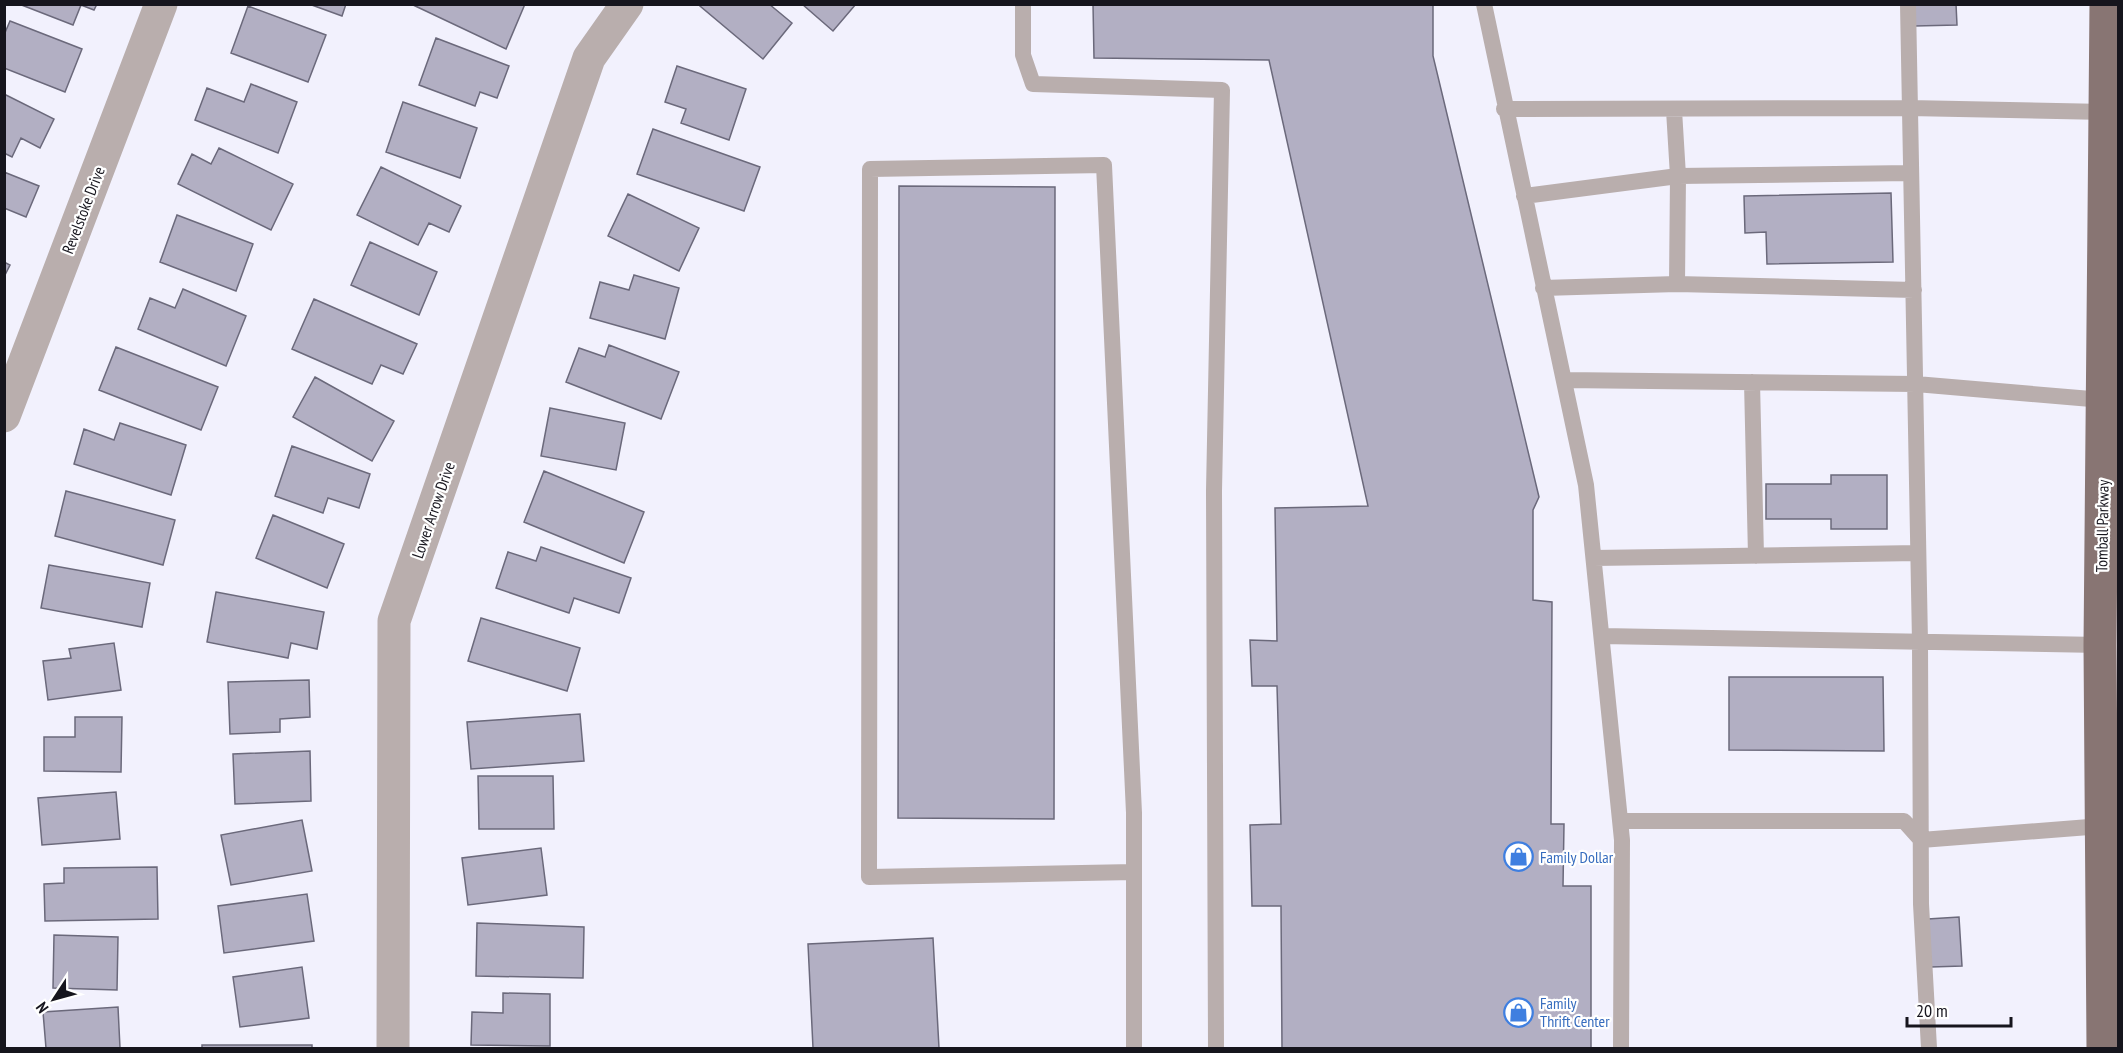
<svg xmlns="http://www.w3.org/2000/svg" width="2123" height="1053" font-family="'PT Sans Narrow',sans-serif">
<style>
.building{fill:#b2afc3;stroke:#6b697b;stroke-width:1.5}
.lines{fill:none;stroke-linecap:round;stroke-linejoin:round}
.service{stroke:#b9aead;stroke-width:16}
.minor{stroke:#b9aead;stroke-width:33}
.primary{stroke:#887573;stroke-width:33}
.labels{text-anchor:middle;stroke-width:4.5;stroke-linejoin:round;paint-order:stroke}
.street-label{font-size:16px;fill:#16151d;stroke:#fff}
.shop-label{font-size:16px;fill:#366cbe;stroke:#fff;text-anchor:start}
</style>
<rect width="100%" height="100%" fill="#f2f1fd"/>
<path class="building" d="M19 4H97L94 10 81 5 73 25Z
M309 4H346L342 16Z
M411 4H525L506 49Z
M701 4H769L792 23 763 59 700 6Z
M802 4H856L833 31Z
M1093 4H1433V56L1539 497 1533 510V600L1552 602 1551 824H1564L1563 886H1591V1048H1282L1281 906H1252L1250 825 1281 824 1277 686H1252L1250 640 1277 641 1275 508 1368 506 1269 60 1094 58Z
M1915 4H1956L1957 25 1915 26Z
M248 6 326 35 308 82 231 53Z
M10 21 82 49 65 92 4 68V35Z
M436 38 509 66 497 98 480 92 475 106 419 85Z
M677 66 746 89 729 140 681 123 686 109 665 102Z
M251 84 297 102 278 153 195 120 207 88 244 102Z
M4 94 54 119 40 148 21 138 12 157 4 153Z
M403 102 477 128 460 178 386 152Z
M653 129 760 167 744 211 637 174Z
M219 148 293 184 271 230 178 184 192 154 211 164Z
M381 167 461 206 449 232 429 223 418 245 357 215Z
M4 172 39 186 26 217 4 208Z
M899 186 1055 187 1054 819 898 818Z
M1891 193 1893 262 1767 264 1766 232 1745 233 1744 196Z
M628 194 699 228 679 271 608 236Z
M177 215 253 244 236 291 160 262Z
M370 242 437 272 419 315 351 285Z
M4 262 10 265 4 277Z
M634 275 679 288 665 339 590 318 600 282 629 290Z
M183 289 246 316 226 366 138 329 150 298 175 308Z
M314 299 417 344 403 374 381 365 372 384 292 349Z
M609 345 679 372 661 419 566 382 579 348 605 357Z
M116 347 218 387 201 430 99 390Z
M315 377 394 421 372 461 293 417Z
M550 408 625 423 616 470 541 456Z
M120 423 186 445 171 495 74 464 84 429 114 440Z
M292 446 370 474 359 508 328 498 323 513 275 496Z
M544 471 644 512 624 563 524 522Z
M1831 475H1887V529H1831V519H1766V484H1831Z
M66 491 175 520 163 565 55 536Z
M273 515 344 544 327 588 256 558Z
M541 547 631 578 619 613 574 598 569 613 496 588 508 552 536 561Z
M49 565 150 583 142 627 41 608Z
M216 592 324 612 317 649 291 643 288 658 207 642Z
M481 618 580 648 567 691 468 661Z
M114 643 121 690 48 700 43 661 71 658 69 649Z
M1729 677H1883L1884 751 1729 750Z
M309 680 310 717 280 719V732L230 734 228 682Z
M580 714 584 761 471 769 467 722Z
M75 717H122L121 772 44 771V737H75Z
M310 751 311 801 235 804 233 754Z
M478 776H553L554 829H479Z
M116 792 120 839 42 845 38 798Z
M302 820 312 871 231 885 221 835Z
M541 848 547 895 468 905 462 858Z
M157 867 158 919 45 921 44 884 64 883V868Z
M307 894 314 941 224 953 218 906Z
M1959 917 1962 966 1931 967 1928 919Z
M477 923 584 927 583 978 476 976Z
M54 935 118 937 117 990 53 988Z
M933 938 939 1048H813L808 944Z
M302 967 309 1018 240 1027 233 977Z
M503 993 550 994V1046L471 1045 472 1012 503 1013Z
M118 1007 120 1048H46L43 1012Z
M202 1045H312V1048H202Z"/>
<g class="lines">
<path class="service" d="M1023 4V55L1033 84 1222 90 1214 491 1216 1048
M1484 4 1586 485 1622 840 1621 1048
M1908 4 1920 642 1921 904 1929 1048
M1504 109 1909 108 2106 112
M1524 196 1678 176 1911 173
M1677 284 1914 290
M1543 288 1677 284 1678 176 1674 110
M1564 380 1916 384 2103 400
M1752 382 1756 556
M1594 558 1918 553
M1602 636 2100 645
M1620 821H1904L1921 840 2102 826
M1134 872 869 877 870 169 1104 165 1134 813V1048"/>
<path class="minor" d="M4 416 161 4
M393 1048 394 621 589 58 627 4"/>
<path class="primary" d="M2103 1048 2100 645 2106 4"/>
</g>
<defs>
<symbol id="shop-ring" viewBox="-11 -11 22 22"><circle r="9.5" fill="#fff" stroke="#3f7fe0" stroke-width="1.5"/><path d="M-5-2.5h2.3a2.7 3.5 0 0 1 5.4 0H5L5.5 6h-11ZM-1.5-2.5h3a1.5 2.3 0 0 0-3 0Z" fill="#3f7fe0"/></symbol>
</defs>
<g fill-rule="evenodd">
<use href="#shop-ring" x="1502" y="840" width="33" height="33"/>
<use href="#shop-ring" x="1502" y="996" width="33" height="33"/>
</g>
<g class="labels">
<g class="street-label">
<text transform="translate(83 210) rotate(-69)" y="6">Revelstoke Drive</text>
<text transform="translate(433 510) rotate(-71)" y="6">Lower Arrow Drive</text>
<text transform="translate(2102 526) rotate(-89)" y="6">Tomball Parkway</text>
</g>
<g class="shop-label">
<text x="1540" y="863">Family Dollar</text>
<text x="1540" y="1009">Family<tspan x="1540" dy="18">Thrift Center</tspan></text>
</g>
</g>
<rect width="2123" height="1053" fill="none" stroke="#16151d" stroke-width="12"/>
<g transform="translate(54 999) rotate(234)" stroke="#ffffff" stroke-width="4.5" paint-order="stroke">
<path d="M0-4.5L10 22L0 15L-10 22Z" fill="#16151d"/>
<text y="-9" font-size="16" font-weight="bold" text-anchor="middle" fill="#16151d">N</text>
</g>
<path d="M1907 1017v9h104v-9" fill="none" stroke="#16151d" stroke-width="3"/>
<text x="1916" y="1017" font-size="18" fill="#16151d" stroke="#ffffff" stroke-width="4.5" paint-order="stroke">20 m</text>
</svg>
